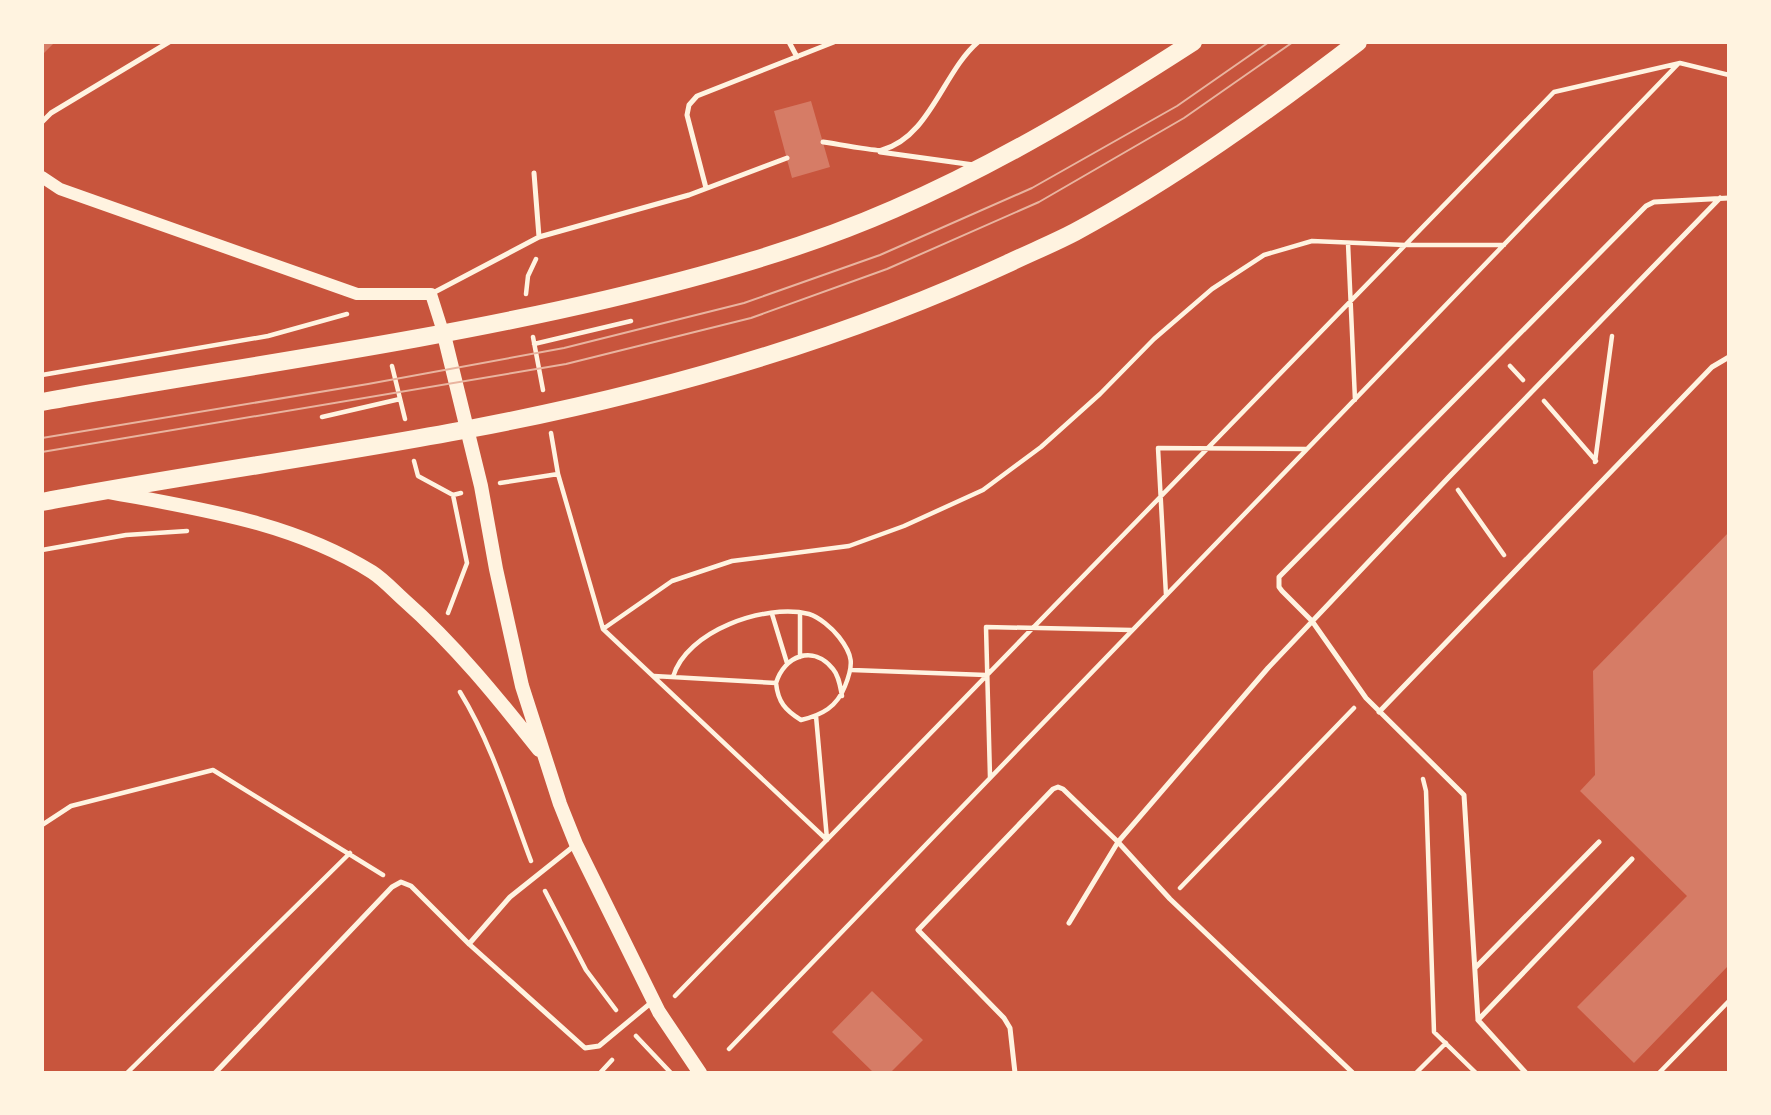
<svg xmlns="http://www.w3.org/2000/svg" width="1771" height="1115" font-family="Arial,sans-serif">
<style>
.building{fill:#d67c66}
.lines{fill:none;stroke-linecap:round;stroke-linejoin:round}
.path{stroke:#fff3e0;stroke-width:4.5}
.service{stroke:#fff3e0;stroke-width:5}
.tertiary{stroke:#fff3e0;stroke-width:12}
.secondary{stroke:#fff3e0;stroke-width:14}
.primary{stroke:#fff3e0;stroke-width:18}
.tram{stroke:#e9b49f;stroke-width:2}
</style>
<rect width="100%" height="100%" fill="#c8553d"/>
<path class="building" d="M42 42H55L42 55Z
M811 101 830 167 792 178 774 111Z
M1729 532V965L1634 1063 1577 1007 1687 896 1580 791 1595 775 1593 671Z
M872 991 923 1040 890 1073H874L832 1032Z"/>
<g class="lines">
<path class="path" d="M1348 243 1355 400
M526 294 528 276 536 259
M533 337 543 390
M534 344 631 321
M392 366 405 419
M1510 366 1523 380
M42 375 268 336 347 314
M1544 401 1596 461
M322 417 400 399
M551 433 558 474
M414 461 418 476 453 495
M1595 462 1612 336
M500 483 558 474 603 629 827 840
M1458 490 1504 555
M42 550 126 535 187 531
M1166 595 1158 448 1307 449
M448 613 467 563 453 495 461 493
M800 613V657
M772 614 787 663
M603 629 672 581 732 561 849 546 904 526 983 490 1041 447 1100 394 1154 339 1212 289 1264 255 1312 241 1405 245H1504
M852 670 986 675
M654 676 776 683C778 702 785 710 801 720 822 715 837 707 845 686 854 664 853 655 839 637 832 628 819 617 809 614 765 603 686 631 673 677
M776 683C784 656 813 644 833 669 839 676 840 686 842 696
M460 692C492 744 510 805 531 861
M816 716 827 839
M990 777 986 627 1132 630
M1423 779 1426 791 1434 1032 1476 1073
M42 825 71 806 213 770 383 875
M1180 888 1354 708
M545 891 586 970 616 1010
M675 996 1554 92 1680 63 1729 75
M636 1036 671 1073
M729 1049 1678 64
M127 1073 350 853
M600 1073 612 1060
M1416 1073 1446 1043
M1659 1073 1729 1001"/>
<path class="service" d="M789 42 797 57
M42 122 51 113 169 42
M823 142C832 143 878 152 882 150 930 137 943 72 978 42
M880 152 974 165
M706 188 687 115 689 105 697 96 834 42
M539 237 689 195 787 158
M431 294 539 237 534 173
M1379 712 1712 367 1729 357
M1069 923 1118 842 1268 668 1449 477 1720 198
M469 944 510 897 574 846
M1475 968 1599 842
M1478 1020 1632 859
M215 1073 392 887 401 882 411 886 469 944 585 1048 599 1046 652 1002
M1015 1073 1010 1028 1004 1018 918 930 1053 789 1058 787 1063 789 1118 842 1170 899 1353 1073
M1526 1073 1478 1020 1464 795 1366 698 1312 621 1282 591 1279 587V577L1646 206 1654 202 1729 198"/>
<path class="tertiary" d="M42 177 60 189 357 294H431L444 335"/>
<path class="secondary" d="M444 335 481 486 496 569 522 686 560 804 576 844 659 1012 700 1073
M109 492C199 509 292 522 372 572 383 579 394 591 404 600 455 645 497 697 539 750"/>
<path class="primary" d="M42 402C231 368 421 343 608 299 705 276 803 249 894 209 1000 163 1097 104 1193 42
M42 502C184 475 327 456 469 429 655 394 839 342 1011 262 1032 252 1054 243 1075 232 1175 178 1268 111 1358 42"/>
<path class="tram" d="M42 438 368 384 564 348 744 303 880 255 1032 188 1177 106 1269 42
M42 452 566 364 751 318 887 269 1039 202 1184 118 1293 42"/>
</g>
<rect width="1771" height="1115" fill="none" stroke="#fff3e0" stroke-width="88"/>
</svg>
